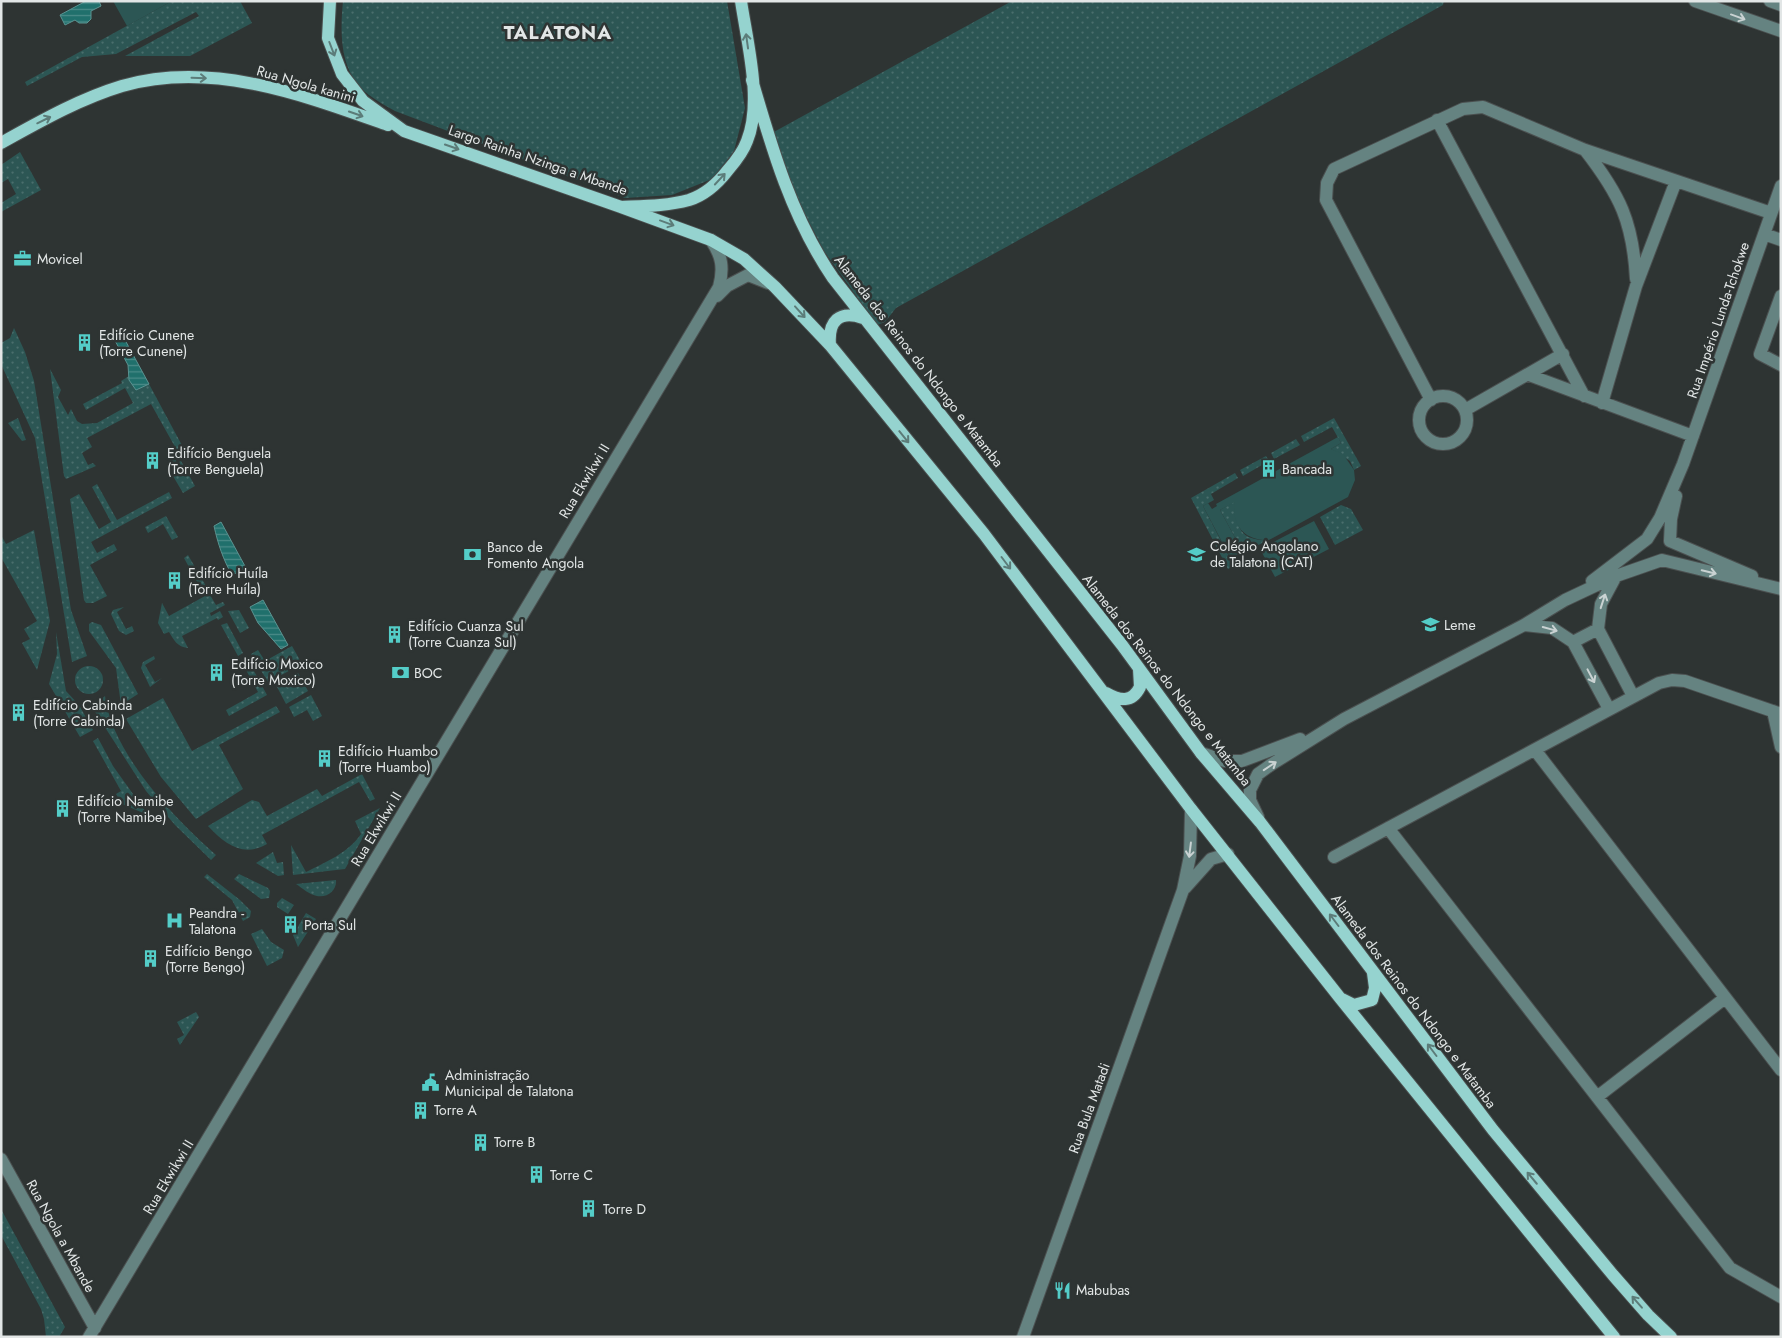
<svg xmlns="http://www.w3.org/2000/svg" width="1782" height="1338" font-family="Jost,sans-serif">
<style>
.grass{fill:url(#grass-dots)}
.park{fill:#2c5654}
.water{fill:url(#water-rules);stroke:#5a9391}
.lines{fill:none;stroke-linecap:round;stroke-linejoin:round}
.minor-casing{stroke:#4b5050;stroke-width:14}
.major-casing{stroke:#4b5050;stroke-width:14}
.minor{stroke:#658381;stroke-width:12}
.major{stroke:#95d3cf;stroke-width:12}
.oneway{stroke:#c9d2d2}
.oneway2{stroke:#5c7c79}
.labels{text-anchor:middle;stroke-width:5;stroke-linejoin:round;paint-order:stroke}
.street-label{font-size:14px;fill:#e2e6e6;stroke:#2e3433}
.poi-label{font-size:14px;fill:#e2e6e6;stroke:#2e3433;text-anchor:start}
.district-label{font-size:19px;font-weight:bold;letter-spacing:1px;fill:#e2e6e6;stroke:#2e3433}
</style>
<defs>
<pattern id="grass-dots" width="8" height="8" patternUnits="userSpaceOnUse" patternTransform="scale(1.25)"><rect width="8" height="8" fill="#2c5654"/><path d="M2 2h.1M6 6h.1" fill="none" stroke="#4a6e6d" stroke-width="1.8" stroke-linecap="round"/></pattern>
<pattern id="water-rules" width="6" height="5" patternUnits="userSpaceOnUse" patternTransform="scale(1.25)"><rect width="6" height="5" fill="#20706c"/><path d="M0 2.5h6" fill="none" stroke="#4b8b88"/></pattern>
</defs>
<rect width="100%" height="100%" fill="#2e3433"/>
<path class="grass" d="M172 1H240L252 23 190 56H125L199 16 196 12 116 54 82 57 27 86 25 82Z
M343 1H727L745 108 734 151 712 179 672 195 625 198 395 111C386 106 377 101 369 95 339 73 340 34 343 1Z
M1012 1H1444L1443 5 896 308 885 322 877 325 824 251 797 199 772 133Z
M20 152 41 190 1 212V203L16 194 8 179 1 183V165Z
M14 328 25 352 34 381 71 610 87 656 72 662 35 438 1 364V343L10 338Z
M50 369 61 390 58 397 68 415 71 409 77 421 82 424 97 423 133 403 125 388 86 410 83 404 122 383 121 381 129 376 136 390 149 384 185 451 179 454 151 404 87 438 92 447 82 453 88 465 93 463 96 466 66 479 64 476Z
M18 418 26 440 22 441 8 423Z
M1334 418 1361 466 1354 470 1350 461 1331 449 1341 443 1332 427 1304 442 1301 436Z
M1296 439 1300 445 1274 459 1271 453Z
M1266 456 1269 461 1243 476 1240 470Z
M174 457 177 463 181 461 195 486 183 493 173 476 176 474 169 460Z
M1235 473 1238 478 1211 494 1214 500 1203 506 1234 566 1228 569 1191 498Z
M97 484 117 520 169 492 172 498 91 542 97 553 114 544 117 550 90 565 107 596 93 603H86L84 600 70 499 79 494 99 529 111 522 92 487Z
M1235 501C1237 526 1238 541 1269 540L1243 552 1220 510Z
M1341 505 1351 509 1363 530 1335 545 1320 517Z
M166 516 178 537 172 540 163 524 148 533 145 527Z
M34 530 50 621 37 670 22 643 30 639 24 629 37 621 1 557V535L6 544Z
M188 555 206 586 201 589 184 558Z
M207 590 216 605 223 602 225 605 210 613 211 616 220 611 223 617 218 620 217 618 182 636 188 648C177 647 174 640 169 632L164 634 158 623 162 603 169 616 205 596 203 593Z
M124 607 117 612 126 629 132 626 134 631 126 635 119 631 111 614 113 610Z
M239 610 249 628 240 633 228 611Z
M92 622 101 625 138 694 121 705 116 668 89 631V624Z
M227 623 243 653 238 656 221 625Z
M56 632 66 691 79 705 93 730 80 737 49 684 57 654Z
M292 646 302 664 268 682 251 654 258 650 265 661Z
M154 656 155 659 145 665 155 682 162 678 150 687 141 668 143 662Z
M247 658 267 695 229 716 226 710 258 692 241 661Z
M75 680a14 14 0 1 1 28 0a14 14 0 1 1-28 0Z
M298 673 308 691 286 704 276 685Z
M311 695 322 716 313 721 307 710 294 717 289 707Z
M105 696C112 753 174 818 216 855L211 860 175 825 146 791 90 704 98 702Z
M163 698 192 751 276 706 280 712 219 745 243 789 196 819 161 777 126 719Z
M98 738 113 766 148 815 122 804 116 794 121 791 93 741Z
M362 774 375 799 370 801 359 782 262 835 267 844C243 858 225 844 208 826L252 800 259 802 267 816 317 789 322 796Z
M380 808 345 869 293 875 291 845 306 872C326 862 348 853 361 834L355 821Z
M273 852 277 863 283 862 284 875 278 876 256 863Z
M207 874 240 900 251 911 250 917 243 921 232 900 204 877Z
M239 874 268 888 270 891 269 898 261 899 234 879Z
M336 880C337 890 328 898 317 896 310 895 302 888 296 884Z
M282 898 294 905 288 914 277 907V903Z
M306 913 316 919 298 947 293 935Z
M262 929 271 942 284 950 282 958 267 966 251 934Z
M196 1012 199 1017 180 1045 177 1039 184 1035 177 1022Z
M1 1209 65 1327 59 1337H46L44 1319 41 1309 1 1235Z"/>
<path class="park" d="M113 1H172L127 26Z
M1338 437 1341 443 1331 449 1343 454 1354 470 1355 480 1348 497 1269 540C1244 541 1231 524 1235 502L1220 510 1243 552 1231 559 1203 506 1208 503 1212 509 1217 506 1216 504Z
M1314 521 1329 549 1275 577 1260 549Z"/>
<path class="water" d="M86 1H99L101 6 91 11V19L87 23H79L75 20 65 25 60 15Z
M119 329 149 384 136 390 129 380 128 365 111 333Z
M221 522 246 568 232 575C223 559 218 544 214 526Z
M263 600 288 645 281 649 258 623 250 607Z"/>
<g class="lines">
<defs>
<path id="minor" d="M1695 1 1781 31
M1770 1 1781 5
M1437 120 1584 396
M1585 150C1620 195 1633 222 1636 279
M1764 234 1781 240
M717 296 727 286 748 275 768 283
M1781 296 1760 354 1781 365
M1529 375 1693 436
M1419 420a24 24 0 1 1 48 0a24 24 0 1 1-48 0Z
M1431 400 1326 200 1327 183 1334 169 1463 109 1483 107 1585 150 1771 213
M1602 403 1636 286 1676 181
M1465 410 1563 354
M1676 496 1671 519 1670 541 1752 576
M1616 576 1601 604 1598 629 1633 696
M1592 581 1647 539 1660 518 1683 464 1781 186
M1524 625 1552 628 1573 642 1609 709
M1573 642 1598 629
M1773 711 1781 747
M1535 750 1781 1070
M1201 753 1225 761H1242L1300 739
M1258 817 1250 800V790L1258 774 1272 764 1344 719 1524 625 1565 600 1616 576 1662 560 1781 589
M1388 828 1730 1268 1781 1297
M1334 857 1659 683 1672 680 1685 681 1781 714
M1185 888 1211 859 1228 854
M1597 1097 1725 998
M1 1159 95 1328
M89 1337 719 287C724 268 722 256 711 240
M1023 1337 1183 890 1190 856 1191 809"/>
<path id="major" d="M330 1 328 38 342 74 363 101 404 131 621 207C644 206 667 206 689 200 705 195 718 183 728 170 735 162 743 152 747 141 763 102 747 42 741 1
M752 80C772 149 792 218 833 278L1122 645 1201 753 1260 822 1493 1130 1613 1275 1648 1315 1671 1337
M1 143C39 122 79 99 122 86 212 60 303 95 388 125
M621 207 711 240 744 259 775 287 830 345 984 534 1191 809 1340 998 1614 1337
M830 345C828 321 839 310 863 318
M1106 693C1120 701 1132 703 1140 687L1139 669
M1342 999 1354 1005 1372 1000 1375 988 1373 973"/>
</defs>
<use href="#minor" class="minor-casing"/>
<use href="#major" class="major-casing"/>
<use href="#minor" class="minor"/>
<use href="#major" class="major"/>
</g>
<defs><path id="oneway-shaft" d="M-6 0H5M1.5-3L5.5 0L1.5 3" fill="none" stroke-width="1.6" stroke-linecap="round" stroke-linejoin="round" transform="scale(1.25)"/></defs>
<g class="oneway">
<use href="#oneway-shaft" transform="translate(1738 17) rotate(20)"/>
<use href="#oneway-shaft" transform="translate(1709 572) rotate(14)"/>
<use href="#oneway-shaft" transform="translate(1603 601) rotate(-72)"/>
<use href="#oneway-shaft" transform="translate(1550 629) rotate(15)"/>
<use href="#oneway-shaft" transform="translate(1591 676) rotate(62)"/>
<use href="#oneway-shaft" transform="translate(1270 766) rotate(-34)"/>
<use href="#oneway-shaft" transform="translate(1190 850) rotate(97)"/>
</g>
<g class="oneway2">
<use href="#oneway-shaft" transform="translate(747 41) rotate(-98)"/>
<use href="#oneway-shaft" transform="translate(332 49) rotate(69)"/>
<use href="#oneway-shaft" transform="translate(199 78) rotate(2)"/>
<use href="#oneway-shaft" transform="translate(356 114) rotate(19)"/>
<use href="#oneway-shaft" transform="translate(44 120) rotate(-26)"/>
<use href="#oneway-shaft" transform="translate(452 147) rotate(19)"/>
<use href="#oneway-shaft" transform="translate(720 179) rotate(-47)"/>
<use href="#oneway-shaft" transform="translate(667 223) rotate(20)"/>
<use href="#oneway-shaft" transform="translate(800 312) rotate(48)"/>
<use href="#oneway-shaft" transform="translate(904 437) rotate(51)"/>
<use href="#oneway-shaft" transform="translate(1006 563) rotate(53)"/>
<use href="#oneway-shaft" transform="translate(1334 920) rotate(-127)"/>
<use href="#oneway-shaft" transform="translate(1432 1050) rotate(-127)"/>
<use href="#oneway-shaft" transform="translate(1532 1178) rotate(-130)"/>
<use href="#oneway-shaft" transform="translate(1637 1302) rotate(-131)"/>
</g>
<defs>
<symbol id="office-bare" viewBox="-9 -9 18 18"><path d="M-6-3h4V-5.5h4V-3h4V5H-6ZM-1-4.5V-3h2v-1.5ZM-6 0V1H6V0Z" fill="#54cdc8" stroke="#2e3433" stroke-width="2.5" paint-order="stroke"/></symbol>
<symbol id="building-bare" viewBox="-9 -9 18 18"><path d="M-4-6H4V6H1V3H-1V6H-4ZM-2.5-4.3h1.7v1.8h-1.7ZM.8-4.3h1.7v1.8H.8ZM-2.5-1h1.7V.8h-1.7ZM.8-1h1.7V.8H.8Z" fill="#54cdc8" stroke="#2e3433" stroke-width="2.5" paint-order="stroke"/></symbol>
<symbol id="university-bare" viewBox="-9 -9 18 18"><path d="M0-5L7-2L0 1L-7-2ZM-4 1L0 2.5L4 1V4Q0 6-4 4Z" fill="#54cdc8" stroke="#2e3433" stroke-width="2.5" paint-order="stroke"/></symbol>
<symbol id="bank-bare" viewBox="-9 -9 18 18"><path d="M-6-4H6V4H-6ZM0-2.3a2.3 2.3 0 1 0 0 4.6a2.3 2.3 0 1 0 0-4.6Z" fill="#54cdc8" stroke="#2e3433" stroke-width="2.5" paint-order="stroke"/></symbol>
<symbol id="school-bare" viewBox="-9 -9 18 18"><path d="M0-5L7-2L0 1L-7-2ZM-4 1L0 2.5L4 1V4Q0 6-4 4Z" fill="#54cdc8" stroke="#2e3433" stroke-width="2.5" paint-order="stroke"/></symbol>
<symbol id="hospital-bare" viewBox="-9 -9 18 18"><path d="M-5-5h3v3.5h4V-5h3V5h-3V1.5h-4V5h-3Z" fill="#54cdc8" stroke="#2e3433" stroke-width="2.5" paint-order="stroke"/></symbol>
<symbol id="civic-bare" viewBox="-9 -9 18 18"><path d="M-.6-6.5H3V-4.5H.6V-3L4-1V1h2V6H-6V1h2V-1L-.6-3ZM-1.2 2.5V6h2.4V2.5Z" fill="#54cdc8" stroke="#2e3433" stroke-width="2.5" paint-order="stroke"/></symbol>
<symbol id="restaurant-bare" viewBox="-9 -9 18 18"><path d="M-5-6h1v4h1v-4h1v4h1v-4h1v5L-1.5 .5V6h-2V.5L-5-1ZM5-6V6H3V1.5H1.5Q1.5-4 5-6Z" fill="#54cdc8" stroke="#2e3433" stroke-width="2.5" paint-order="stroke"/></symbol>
</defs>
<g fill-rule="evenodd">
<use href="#office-bare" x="10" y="246" width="25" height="25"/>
<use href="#building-bare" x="72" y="330" width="25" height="25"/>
<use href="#building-bare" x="140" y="448" width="25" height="25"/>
<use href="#building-bare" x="1256" y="456" width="25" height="25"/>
<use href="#university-bare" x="1184" y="542" width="25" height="25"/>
<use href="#bank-bare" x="460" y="542" width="25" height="25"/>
<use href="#building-bare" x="162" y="568" width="25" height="25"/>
<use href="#school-bare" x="1418" y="612" width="25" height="25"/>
<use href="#building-bare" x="382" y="622" width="25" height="25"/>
<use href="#building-bare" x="204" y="660" width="25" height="25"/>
<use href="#bank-bare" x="388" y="660" width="25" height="25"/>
<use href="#building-bare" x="6" y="700" width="25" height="25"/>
<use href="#building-bare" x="312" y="746" width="25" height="25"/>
<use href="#building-bare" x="50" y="796" width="25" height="25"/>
<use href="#hospital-bare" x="162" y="908" width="25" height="25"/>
<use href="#building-bare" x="278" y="912" width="25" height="25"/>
<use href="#building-bare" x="138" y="946" width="25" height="25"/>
<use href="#civic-bare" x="418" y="1070" width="25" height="25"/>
<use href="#building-bare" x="408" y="1098" width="25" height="25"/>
<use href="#building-bare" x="468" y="1130" width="25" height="25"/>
<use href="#building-bare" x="524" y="1162" width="25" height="25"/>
<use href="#building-bare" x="576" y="1196" width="25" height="25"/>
<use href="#restaurant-bare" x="1050" y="1278" width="25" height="25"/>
</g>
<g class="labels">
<g class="street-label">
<text transform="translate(306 84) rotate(16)" y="5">Rua Ngola kanini</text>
<text transform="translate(538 160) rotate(19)" y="5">Largo Rainha Nzinga a Mbande</text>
<text transform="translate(1718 320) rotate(-71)" y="5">Rua Império Lunda-Tchokwe</text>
<text transform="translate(919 361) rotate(52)" y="5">Alameda dos Reinos do Ndongo e Matamba</text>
<text transform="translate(584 481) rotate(-59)" y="5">Rua Ekwikwi II</text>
<text transform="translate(1167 680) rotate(52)" y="5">Alameda dos Reinos do Ndongo e Matamba</text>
<text transform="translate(376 829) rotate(-59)" y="5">Rua Ekwikwi II</text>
<text transform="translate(1414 1001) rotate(53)" y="5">Alameda dos Reinos do Ndongo e Matamba</text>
<text transform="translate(1089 1108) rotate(-70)" y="5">Rua Bula Matadi</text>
<text transform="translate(168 1177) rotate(-59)" y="5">Rua Ekwikwi II</text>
<text transform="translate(61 1236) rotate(61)" y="5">Rua Ngola a Mbande</text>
</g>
<g class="poi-label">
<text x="37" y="264">Movicel</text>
<text x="99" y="340">Edifício Cunene<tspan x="99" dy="16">(Torre Cunene)</tspan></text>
<text x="167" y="458">Edifício Benguela<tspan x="167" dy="16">(Torre Benguela)</tspan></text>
<text x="1282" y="474">Bancada</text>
<text x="1210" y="551">Colégio Angolano<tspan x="1210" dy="16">de Talatona (CAT)</tspan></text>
<text x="487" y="552">Banco de<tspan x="487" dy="16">Fomento Angola</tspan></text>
<text x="188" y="578">Edifício Huíla<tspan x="188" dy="16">(Torre Huíla)</tspan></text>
<text x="1444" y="630">Leme</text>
<text x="408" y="631">Edifício Cuanza Sul<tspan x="408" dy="16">(Torre Cuanza Sul)</tspan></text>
<text x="231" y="669">Edifício Moxico<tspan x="231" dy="16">(Torre Moxico)</tspan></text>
<text x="414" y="678">BOC</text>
<text x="33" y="710">Edifício Cabinda<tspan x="33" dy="16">(Torre Cabinda)</tspan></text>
<text x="338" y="756">Edifício Huambo<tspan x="338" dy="16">(Torre Huambo)</tspan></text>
<text x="77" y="806">Edifício Namibe<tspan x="77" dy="16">(Torre Namibe)</tspan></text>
<text x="189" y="918">Peandra -<tspan x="189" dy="16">Talatona</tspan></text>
<text x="304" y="930">Porta Sul</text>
<text x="165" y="956">Edifício Bengo<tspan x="165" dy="16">(Torre Bengo)</tspan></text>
<text x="445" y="1080">Administração<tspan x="445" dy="16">Municipal de Talatona</tspan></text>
<text x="434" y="1115">Torre A</text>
<text x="494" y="1147">Torre B</text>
<text x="550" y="1180">Torre C</text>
<text x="603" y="1214">Torre D</text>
<text x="1076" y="1295">Mabubas</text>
</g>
<g class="district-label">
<text x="558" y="39">TALATONA</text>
</g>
</g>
<rect width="1782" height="1338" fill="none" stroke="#e2e6e6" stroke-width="5"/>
</svg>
